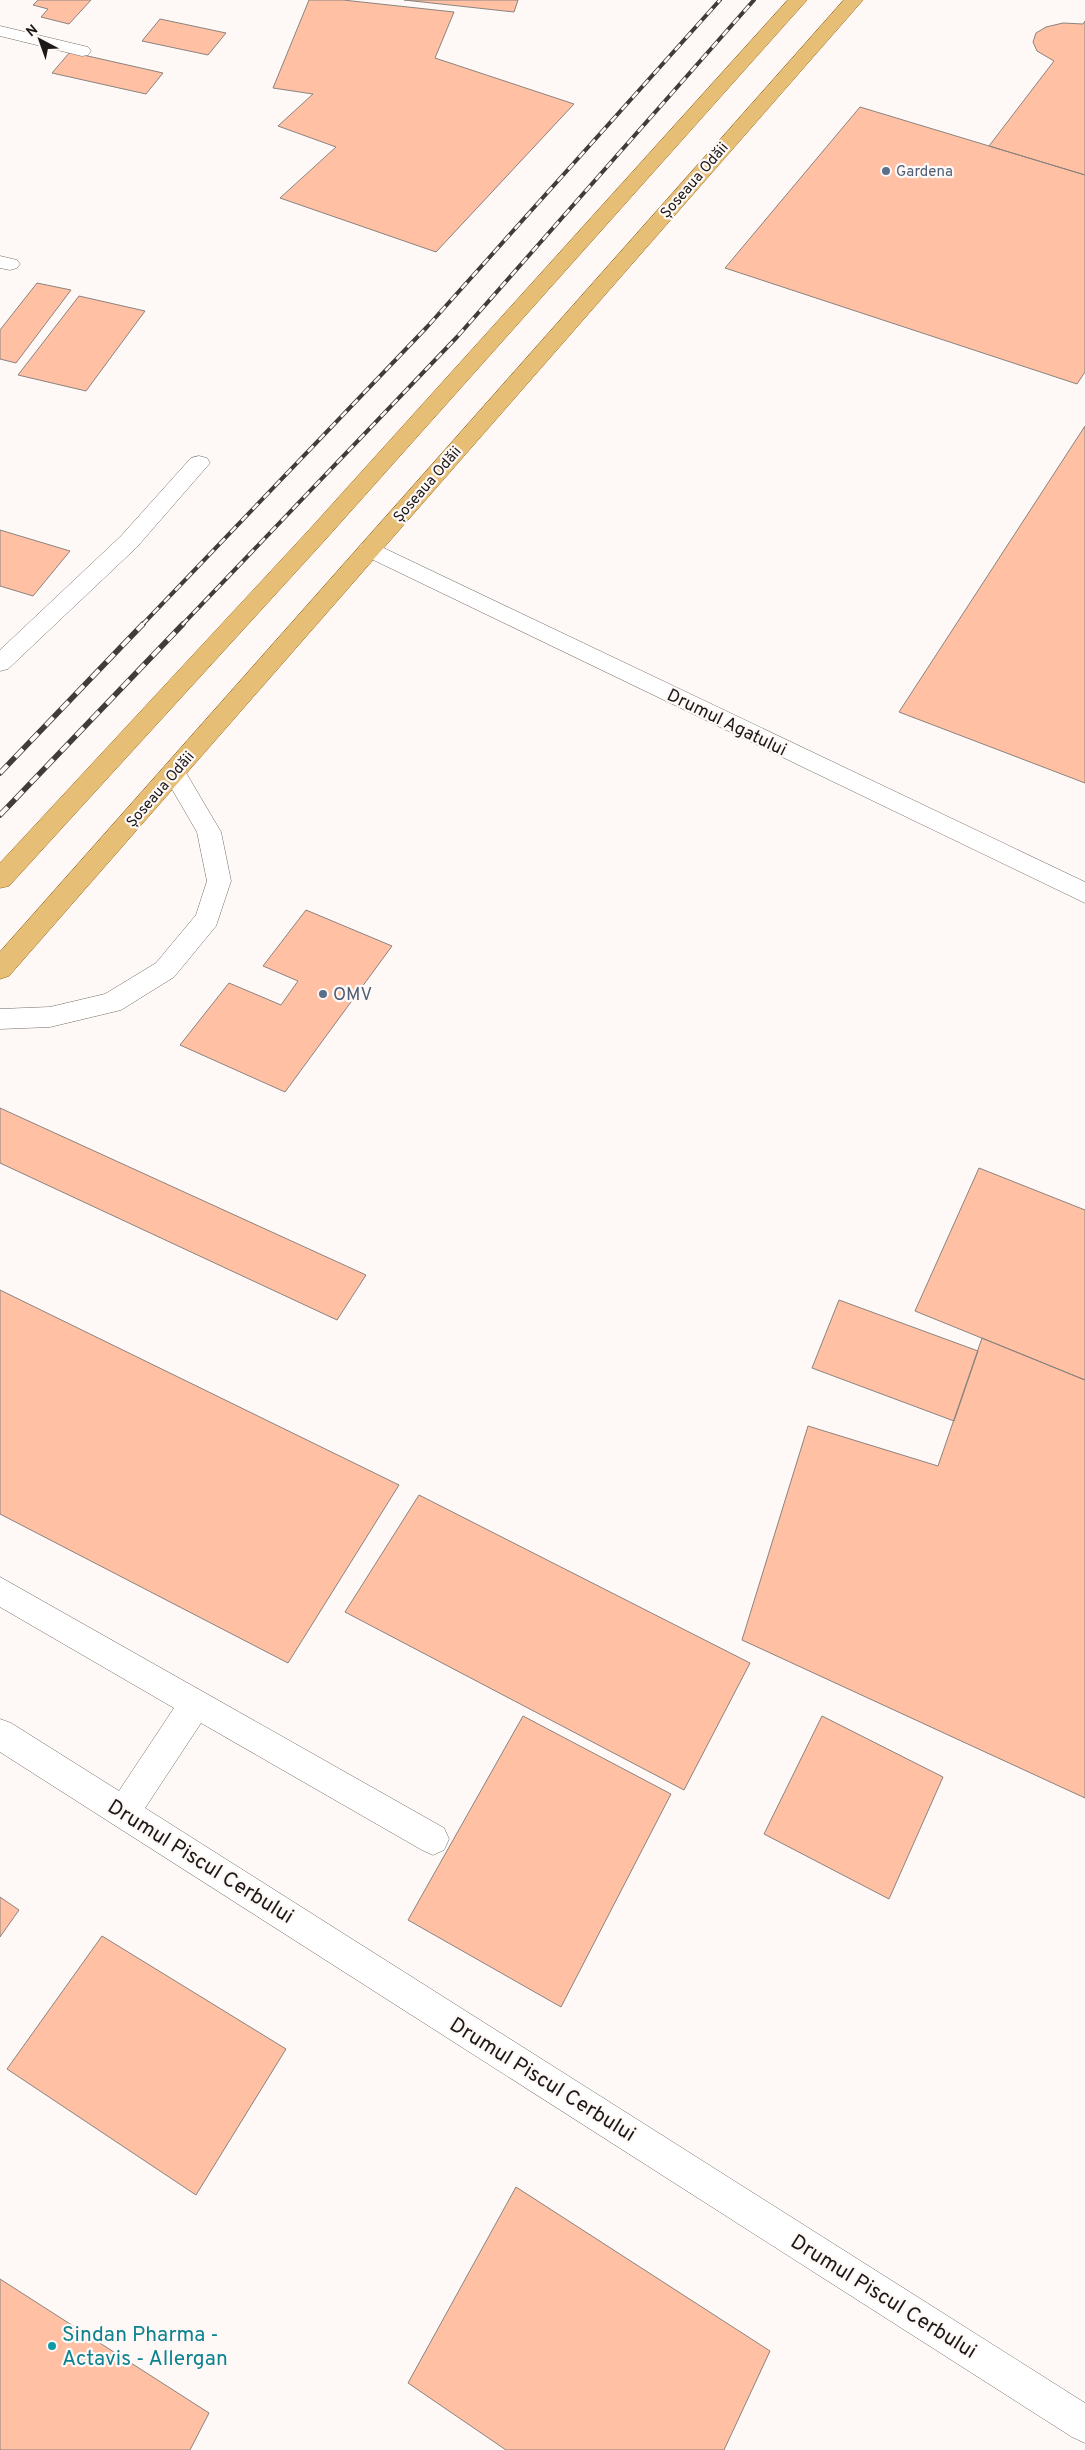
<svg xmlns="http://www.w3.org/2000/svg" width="1085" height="2450" font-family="Overpass,sans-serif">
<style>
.building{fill:#ffc0a4;stroke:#8b837f}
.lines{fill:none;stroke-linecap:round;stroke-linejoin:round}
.minor-casing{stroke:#756e6a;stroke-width:1}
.major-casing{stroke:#956819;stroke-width:1}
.minor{fill:#fff;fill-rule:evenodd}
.major{fill:#e6be75;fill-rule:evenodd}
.rail-far1-casing{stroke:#3f3c3a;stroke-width:4}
.rail-casing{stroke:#3f3c3a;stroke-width:5.5}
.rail-far1{stroke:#fef9f6;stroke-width:2.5;stroke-dasharray:8;stroke-linecap:butt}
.rail{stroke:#fef9f6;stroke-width:4;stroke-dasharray:11;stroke-linecap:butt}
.service-dot{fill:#5c6f8a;stroke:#fef9f6;stroke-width:2}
.culture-dot{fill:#0f9aa8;stroke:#fef9f6;stroke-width:2}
.labels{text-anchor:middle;stroke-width:4.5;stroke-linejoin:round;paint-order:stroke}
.far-service-label{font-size:15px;fill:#4e5e75;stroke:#fef9f6;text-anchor:start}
.far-street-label{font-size:15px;fill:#1c1918;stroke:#fef9f6}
.street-label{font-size:18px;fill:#1c1918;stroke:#fef9f6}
.service-label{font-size:18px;fill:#4e5e75;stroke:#fef9f6;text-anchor:start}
.near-street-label{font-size:21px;fill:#1c1918;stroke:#fef9f6}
.near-culture-label{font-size:21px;fill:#0d838f;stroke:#fef9f6;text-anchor:start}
</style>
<rect width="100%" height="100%" fill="#fef9f6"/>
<path class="building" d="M38 0H91L69 24 41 17 48 9 33 5Z
M309 0H343L454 12 435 58 574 104 436 252 280 198 336 147 278 126 313 94 273 88Z
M404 0H518L514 12Z
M160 19 226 33 208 55 142 41Z
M1085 21V175L989 146 1054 61 1037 51 1033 42 1036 33 1046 27 1063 23 1083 24Z
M70 52 163 73 146 94 52 73Z
M860 107 1085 175V372L1077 384 725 268Z
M37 283 71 290 16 363 0 359V330Z
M79 296 145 311 86 391 18 375Z
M1085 426V783L899 712Z
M0 530 70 551 33 596 0 586Z
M306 910 392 946 285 1092 180 1045 229 983 281 1005 298 981 263 966Z
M0 1108 366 1275 337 1320 0 1163Z
M979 1168 1085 1210V1380L915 1311Z
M0 1290 399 1485 288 1663 0 1514Z
M839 1300 978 1351 954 1421 812 1368Z
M982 1338 1085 1380V1798L742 1640 808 1426 938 1466Z
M419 1495 750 1663 684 1790 345 1612Z
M523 1716 671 1794 561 2007 408 1920Z
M822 1716 943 1777 889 1899 764 1834Z
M0 1897 19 1910 0 1937Z
M102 1936 286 2049 196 2195 7 2069Z
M516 2187 770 2351 724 2450H506L408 2383Z
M0 2279 209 2413 190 2450H0Z"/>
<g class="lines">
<defs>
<path id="minor" d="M0 26 88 47 91 51 88 55 82 56 0 36Z
M0 256 17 260 20 264 17 268 10 270 0 268Z
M199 456 207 458 210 463 137 547 8 669 0 671V650L121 536 191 458Z
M369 541 1085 882V903L361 554 358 549 361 544Z
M174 763 182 766 221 832 231 881 216 926 174 977 121 1010 50 1027 0 1029V1009L50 1007 105 994 156 963 196 915 207 881 197 832 162 772 166 766Z
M0 1577 444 1828 449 1839 444 1850 433 1855 422 1850 201 1723 145 1808 1085 2403V2443L1072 2437 0 1752V1719L11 1723 119 1791 174 1708 0 1607Z"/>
<path id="major" d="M788 0H807L325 540 9 886 0 888V863L309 530Z
M844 0H863L9 976 0 979V952Z"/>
</defs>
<use href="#minor" class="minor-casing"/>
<use href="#major" class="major-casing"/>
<use href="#minor" class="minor"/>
<use href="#major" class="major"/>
<defs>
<path id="rail-far1" d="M142 625 427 327 720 0
M182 625 457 337 754 0"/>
<path id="rail" d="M0 773 143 624
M0 815 183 624"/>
</defs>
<use href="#rail-far1" class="rail-far1-casing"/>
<use href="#rail" class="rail-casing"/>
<use href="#rail-far1" class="rail-far1"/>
<use href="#rail" class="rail"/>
</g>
<g class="service-dot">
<circle cx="886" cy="171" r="5"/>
<circle cx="323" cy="994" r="5"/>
</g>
<circle class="culture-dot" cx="52" cy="2346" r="5"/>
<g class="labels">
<g class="far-service-label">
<text x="896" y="176">Gardena</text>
</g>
<g class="far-street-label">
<text transform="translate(694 180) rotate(-49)" y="5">Șoseaua Odăii</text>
<text transform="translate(427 484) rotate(-49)" y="5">Șoseaua Odăii</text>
<text transform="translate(160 789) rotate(-49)" y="5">Șoseaua Odăii</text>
</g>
<g class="street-label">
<text transform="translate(727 722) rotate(26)" y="6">Drumul Agatului</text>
</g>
<g class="service-label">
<text x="333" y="1000">OMV</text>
</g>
<g class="near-street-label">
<text transform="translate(201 1861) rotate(32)" y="7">Drumul Piscul Cerbului</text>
<text transform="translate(543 2079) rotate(32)" y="7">Drumul Piscul Cerbului</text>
<text transform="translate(884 2296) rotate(32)" y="7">Drumul Piscul Cerbului</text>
</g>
<g class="near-culture-label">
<text x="62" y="2341">Sindan Pharma -<tspan x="62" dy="24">Actavis - Allergan</tspan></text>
</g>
</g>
<g transform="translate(40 40) rotate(319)" stroke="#fef9f6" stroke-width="4" paint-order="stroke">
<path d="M0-4L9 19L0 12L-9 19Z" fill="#1c1918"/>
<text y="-8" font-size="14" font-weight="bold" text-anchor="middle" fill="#1c1918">N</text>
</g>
</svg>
